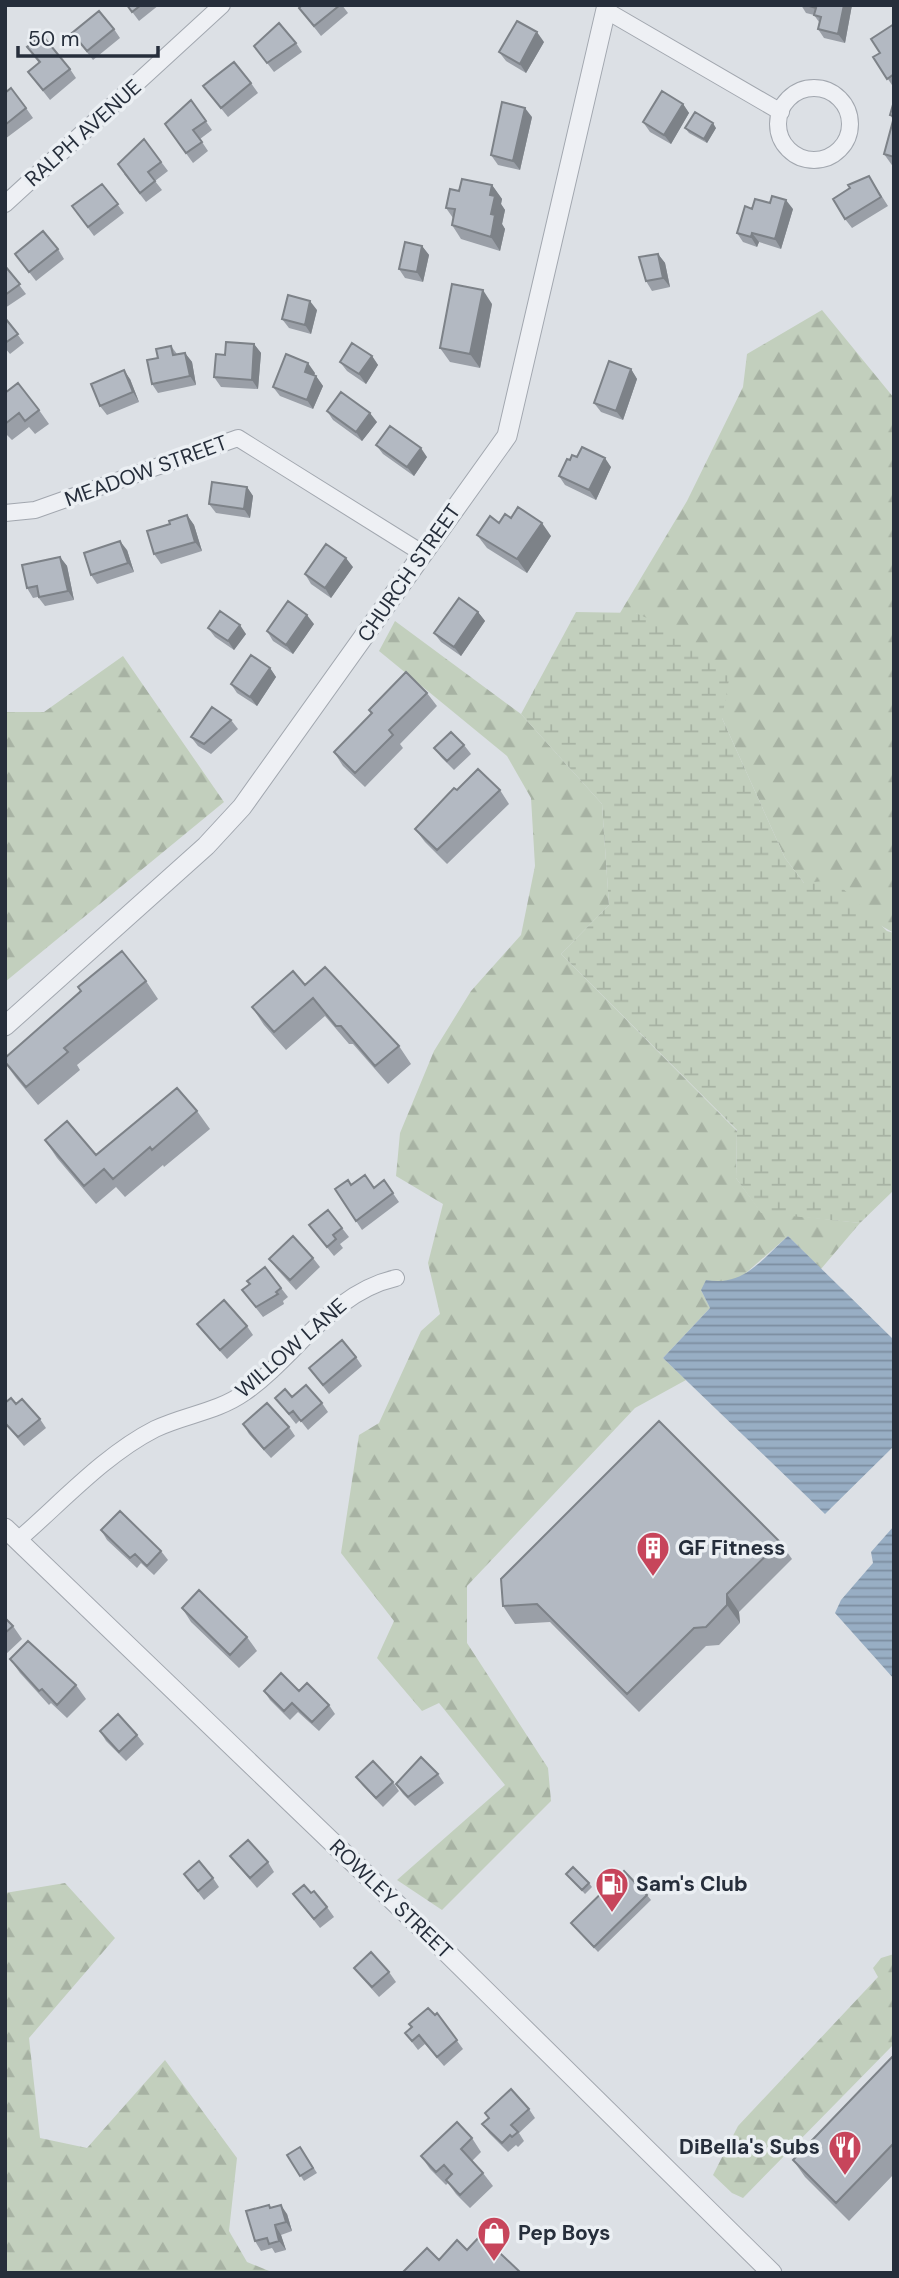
<svg xmlns="http://www.w3.org/2000/svg" width="899" height="2278" font-family="'DM Sans',sans-serif">
<style>
.forest{fill:url(#forest-firs)}
.wetland{fill:url(#wetland-marsh)}
.water{fill:url(#water-rules)}
.lines{fill:none;stroke-linecap:round;stroke-linejoin:round}
.minor-casing{stroke:#a2a7af;stroke-width:18}
.tertiary-casing{stroke:#a2a7af;stroke-width:21}
.minor{stroke:#eef0f4;stroke-width:16}
.tertiary{stroke:#eef0f4;stroke-width:19}
.wall{fill:#9a9fa7}
.shaded-wall{fill:#7d8288}
.building{fill:#b3b9c2;stroke:#7d8288;stroke-width:2}
.labels{text-anchor:middle;stroke-width:7;stroke-linejoin:round;paint-order:stroke}
.street-label{font-size:21px;fill:#262e3b;stroke:#ebeff3}
.poi-label{font-size:21px;font-weight:bold;fill:#262e3b;stroke:#ebeff3;text-anchor:start}
</style>
<defs>
<pattern id="forest-firs" width="22" height="20" patternUnits="userSpaceOnUse" patternTransform="scale(1.75)"><rect width="22" height="20" fill="#c2cfbd"/><path d="M5 1l3.5 6h-7zM16 11l3.5 6h-7z" fill="#a7b2a3"/></pattern>
<pattern id="wetland-marsh" width="20" height="14" patternUnits="userSpaceOnUse" patternTransform="scale(1.75)"><rect width="20" height="14" fill="#c2cfbd"/><path d="M1 5h8M5 5V1M11 12h8M15 12V8" fill="none" stroke="#a7b2a3"/></pattern>
<pattern id="water-rules" width="6" height="5" patternUnits="userSpaceOnUse" patternTransform="scale(1.75)"><rect width="6" height="5" fill="#98aec4"/><path d="M0 2.5h6" fill="none" stroke="#7c8ea0"/></pattern>
</defs>
<rect width="100%" height="100%" fill="#dce0e5"/>
<path class="forest" d="M822 310 894 398V933L804 883 785 858 722 718 636 613H620L687 501 743 387 747 354Z
M395 621 521 714 602 804 609 905 561 954 737 1131 736 1178 761 1212 860 1223 821 1269 788 1236 738 1280 720 1282 701 1290 710 1308 663 1358 686 1380 635 1408 467 1586V1643L548 1768 551 1801 442 1910 397 1880 505 1785 439 1703 422 1711 377 1658 394 1621 341 1553 359 1435 379 1423 421 1331 440 1314 428 1263 443 1204 396 1176 400 1133 434 1051 471 991 521 935 535 866 531 798 507 756 379 651Z
M123 656 224 802 5 982V712H44Z
M65 1883 115 1938 29 2038 40 2138 87 2148 165 2060 237 2158 229 2231 247 2262 274 2273H5V1893Z
M894 1954V2044L743 2198 732 2193 713 2175 738 2126 878 1977 873 1968 881 1958Z"/>
<path class="wetland" d="M576 612 636 613 677 632 730 674 722 718 785 858 804 883 834 880 887 931 894 933V1190L860 1223 761 1213 736 1178 737 1130 561 954 609 905 602 804 521 714Z"/>
<path class="water" d="M788 1236 894 1340V1446L825 1514 663 1358 710 1308 701 1290 706 1280C744 1287 762 1259 788 1236Z
M894 1526V1679L835 1613 841 1600 873 1563 871 1552Z"/>
<g class="lines">
<defs>
<path id="minor" d="M607 11 781 112
M778 124a36 36 0 1 1 72 0a36 36 0 1 1-72 0Z
M5 204 222 5
M5 513 35 510 238 438 422 553
M18 1540C61 1503 104 1455 155 1429 184 1415 217 1412 244 1393 297 1356 330 1293 396 1278"/>
<path id="tertiary" d="M5 1026 206 846 242 807 507 436 607 5
M5 1528 433 1939 772 2273"/>
</defs>
<use href="#minor" class="minor-casing"/>
<use href="#tertiary" class="tertiary-casing"/>
<use href="#minor" class="minor"/>
<use href="#tertiary" class="tertiary"/>
</g>
<path class="wall" d="M127 5H159L139 21Z
M302 5H342L348 13 321 36 299 8Z
M801 5H852L845 43 824 38 818 29 819 22 814 15 806 13Z
M894 24V88L873 57 880 53Z
M114 29 120 38 93 60 72 33Z
M544 42 526 73 506 61 499 52Z
M296 43 302 52 274 72 254 46Z
M27 47 70 69 76 78 50 100 28 72 39 63Z
M251 83 258 93 228 117 203 86Z
M5 93 26 108 33 118 5 139Z
M191 100 212 130 200 139 208 151 193 163 165 124Z
M894 101V168L884 154 893 119 890 115Z
M683 104 689 113 671 144 650 132 643 122Z
M532 117 520 170 498 165 491 155Z
M685 128H716L707 143 689 133Z
M144 139 168 171 155 181 162 190 146 202 124 174Z
M869 176 888 206 852 228 845 219Z
M102 184 124 213 94 236 72 206Z
M492 185 502 199 501 204 505 210 502 224 505 229 500 251 461 239 452 225 453 218 446 208Z
M752 209H793L781 249 759 242 757 247 743 242 737 233Z
M422 246 429 255 423 282 405 278 399 269Z
M58 249 64 259 36 281 15 254Z
M658 254 665 263 670 287 652 291 646 281Z
M5 266 26 294 5 308Z
M492 304 480 368 450 362 440 348Z
M317 310 311 334 289 328 282 319Z
M5 318 24 343 10 354 5 348Z
M254 344 261 353 258 389 221 387 214 377 225 355Z
M171 346 177 354 185 353 192 362 196 385 158 393 152 384 158 358Z
M372 356 378 365 366 384 347 371 340 362Z
M631 369 637 379 623 420 601 412 594 403Z
M315 373 314 375 316 376 323 386 313 409 280 396 273 387Z
M130 379 139 402 107 415 100 406Z
M5 393 39 410 49 424 35 434 29 427 12 440 5 433Z
M327 411 377 422 362 441 333 420Z
M376 445 427 457 414 476 383 454Z
M577 457 611 467 596 500 565 485 559 476 570 460Z
M247 487 253 496 250 518 216 513 209 504Z
M187 515 194 525 202 551 161 564 154 554 170 524Z
M499 523 551 536 527 573 487 548 477 535Z
M127 550 134 572 97 584 91 575Z
M60 557 67 566 74 600 45 606 38 597 33 598 27 588Z
M353 567 331 598 311 584 305 574Z
M478 612 485 621 461 656 441 642 434 633Z
M314 624 293 654 273 641 267 631Z
M208 628 246 634 234 650 215 637Z
M270 668 276 677 257 706 237 693 231 684Z
M427 693 437 706 400 744 403 748 365 787 343 766 334 752 371 714 369 710Z
M231 720 238 729 211 754 198 746 191 737Z
M464 745 471 754 454 770 441 757 434 748Z
M500 790 509 804 447 864 425 842 415 829Z
M146 981 158 999 77 1065 80 1070 38 1105 16 1078 5 1063Z
M305 985 399 1046 411 1064 388 1084 353 1044H349L325 1016 286 1050 264 1025 252 1007Z
M197 1111 210 1129 164 1167 163 1165 125 1197 116 1187 96 1204 57 1158 45 1140 96 1155Z
M384 1180 399 1202 362 1230 335 1189 351 1185 374 1187Z
M309 1225 342 1228 349 1237 340 1244 343 1248 334 1256Z
M313 1258 320 1267 296 1290 276 1268 269 1259Z
M281 1288 288 1297 283 1301 284 1304 263 1317 242 1290Z
M197 1324 247 1326 253 1335 227 1359 204 1333Z
M356 1357 362 1366 329 1394 309 1368Z
M292 1397 322 1403 328 1412 308 1430 300 1420 296 1424 275 1398Z
M5 1403 16 1404 40 1419 46 1428 24 1446 5 1424Z
M243 1424 289 1427 295 1436 271 1458 249 1434Z
M101 1530 161 1551 168 1560 154 1575 141 1563 137 1568 107 1540Z
M780 1542 792 1559 739 1612 740 1623 719 1645 706 1646 639 1712 550 1622 515 1624 503 1606Z
M182 1608 247 1637 257 1651 239 1668 191 1622Z
M5 1618 13 1626 22 1639 5 1655Z
M10 1659 76 1685 86 1699 67 1718 51 1703 49 1705 20 1673Z
M264 1691H299L329 1705 335 1714 319 1731 298 1712 290 1720 270 1700Z
M100 1731 137 1735 144 1744 126 1761 106 1741Z
M438 1774 444 1783 415 1806 403 1794 396 1784Z
M356 1777 393 1782 399 1791 383 1807 363 1786Z
M230 1856 268 1862 274 1872 257 1888 237 1865Z
M184 1874 213 1878 219 1887 204 1900Z
M566 1874 589 1883 592 1887 585 1894Z
M311 1893 327 1907 334 1917 320 1928 293 1894Z
M647 1895 651 1900 598 1952 571 1923Z
M354 1968 389 1972 396 1982 379 1997 361 1977Z
M437 2013 463 2049 444 2066 425 2044 418 2050 405 2033Z
M894 2055V2174L849 2221 805 2177 793 2160Z
M529 2109 535 2118 519 2133 524 2141 518 2147 516 2145 508 2152 489 2133 482 2124 489 2118 485 2113Z
M472 2138 481 2152 472 2161 483 2173 493 2186 470 2208 456 2194 448 2183 446 2185 430 2169 421 2156Z
M300 2147 317 2173 304 2181 287 2155Z
M269 2205 270 2208 287 2214 292 2231 281 2235 286 2250 275 2253 272 2248 261 2251 255 2241Z"/>
<path class="shaded-wall" d="M844 5H852L845 43 838 34Z
M537 32 544 42 526 73 520 64Z
M683 104 689 113 671 144 664 135Z
M525 108 532 117 520 170 513 161Z
M713 123 716 128 707 143 704 139Z
M492 185 502 199 501 204 505 210 502 224 505 229 500 251 491 237 490 195Z
M786 200 793 209 781 249 775 239Z
M752 233 759 242 757 247 751 237Z
M422 246 429 255 423 282 417 272Z
M658 254 665 263 670 287 663 278Z
M483 290 492 304 480 368 470 354Z
M310 301 317 310 311 334 305 325Z
M254 344 261 353 258 389 252 380Z
M185 353 192 362 196 385 190 376Z
M372 356 378 365 366 384 359 374Z
M308 363 315 373 312 381 305 372Z
M631 369 637 379 623 420 616 411Z
M124 370 130 379 139 402 133 392Z
M316 376 323 386 313 409 307 400Z
M370 413 377 422 362 441 356 432Z
M421 448 427 457 414 476 407 467Z
M605 458 611 467 596 500 589 490Z
M247 487 253 496 250 518 244 509Z
M187 515 194 525 202 551 195 542Z
M542 523 551 536 527 573 517 559Z
M120 541 127 550 134 572 128 563Z
M60 557 67 566 74 600 68 591Z
M346 558 353 567 331 598 325 588Z
M5 592 7 613 5 610Z
M478 612 485 621 461 656 454 647Z
M307 615 314 624 293 654 286 645Z
M240 625 246 634 234 650 228 641Z
M270 668 276 677 257 706 250 697Z
M727 1594 739 1612 740 1623 727 1605Z
M281 2205 287 2214 292 2231 286 2222Z
M275 2225 281 2235 286 2250 279 2241Z"/>
<path class="building" d="M127 5H141L132 12Z
M302 5H340L314 26 299 8Z
M806 5H844L838 34 818 29 821 17 814 15 816 8Z
M99 11 114 29 87 51 72 33Z
M517 21 537 32 520 64 499 52Z
M279 23 296 43 267 63 254 46Z
M894 24V74L887 79 873 57 880 53 871 39Z
M42 35 70 69 43 90 28 72 40 62 27 47Z
M234 62 251 83 221 108 203 86Z
M11 88 26 108 5 125V93Z
M662 91 683 104 664 135 643 122Z
M191 100 206 121 193 130 202 142 186 153 165 124Z
M894 101V116L890 115Z
M502 102 525 108 513 161 491 155Z
M695 112 713 123 704 139 685 128Z
M894 117V157L884 154Z
M144 139 161 162 148 172 155 181 140 193 118 164Z
M869 176 881 197 845 219 833 199 850 188 848 185Z
M462 179 492 185 490 195 495 196 491 214 495 215 491 237 452 225 455 209 446 208 450 189 459 191Z
M102 184 118 204 88 227 72 206Z
M772 196 786 200 775 239 752 233 751 237 737 233 745 206 752 209 755 199 770 203Z
M43 231 58 249 29 272 15 254Z
M405 242 422 246 417 272 399 269Z
M658 254 663 278 646 281 639 257Z
M5 266 20 284 5 295Z
M452 284 483 290 470 354 440 348Z
M288 295 310 301 305 325 282 319Z
M5 318 18 334 5 343Z
M226 342 254 344 252 380 214 377 216 354 225 355Z
M352 343 372 356 359 374 340 362Z
M171 346 173 355 185 353 190 376 152 384 147 360 158 358 156 349Z
M286 354 308 363 305 372 316 376 307 400 273 387Z
M609 361 631 369 616 411 594 403Z
M124 370 133 392 100 406 91 384Z
M18 383 39 410 25 421 19 413 5 424V393Z
M341 392 370 413 356 432 327 411Z
M390 426 421 448 407 467 376 445Z
M582 447 605 458 589 490 559 476 567 459 570 460 572 455 577 457Z
M212 482 247 487 244 509 209 504Z
M518 507 542 523 517 559 477 535 490 516 499 523 505 514 511 518Z
M187 515 195 542 154 554 147 531 170 524 169 521Z
M120 541 128 563 91 575 84 553Z
M326 544 346 558 325 588 305 574Z
M60 557 68 591 39 597 37 586 27 588 22 565Z
M459 598 478 612 454 647 434 633Z
M288 601 307 615 286 645 267 631Z
M220 611 240 625 228 641 208 628Z
M251 655 270 668 250 697 231 684Z
M406 672 427 693 389 730 393 735 355 773 334 752 372 713 369 710Z
M212 707 231 720 204 744 191 737Z
M451 732 464 745 447 761 434 748Z
M478 769 500 790 437 850 415 829 454 788 457 790Z
M122 951 146 981 64 1048 68 1052 26 1087 5 1062V1058L81 991 78 987Z
M325 967 399 1046 375 1066 341 1026H336L313 998 274 1032 252 1007 293 971 305 985Z
M177 1088 197 1111 152 1150 150 1147 113 1179 104 1169 84 1186 45 1140 67 1121 96 1155Z
M365 1175 374 1188 384 1180 393 1193 356 1221 335 1189 348 1180 351 1185Z
M328 1210 342 1228 333 1235 336 1239 327 1247 309 1225Z
M293 1236 313 1258 290 1280 269 1259Z
M265 1267 281 1288 276 1292 278 1294 256 1307 242 1290 250 1284 247 1281Z
M224 1300 247 1326 220 1350 197 1324Z
M342 1340 356 1357 323 1385 309 1368Z
M306 1385 322 1403 301 1421 293 1411 289 1414 275 1398 285 1389 292 1397Z
M11 1398 16 1404 22 1399 40 1419 18 1437 5 1423V1403Z
M267 1403 289 1427 264 1449 243 1424Z
M659 1421 780 1542 727 1594V1605L706 1627 694 1628 627 1694 537 1604 503 1606 501 1579Z
M120 1511 161 1551 147 1566 135 1554 130 1558 101 1530Z
M199 1590 247 1637 230 1655 182 1608Z
M5 1618 13 1626 5 1633Z
M28 1641 76 1685 57 1705 42 1689 39 1691 10 1659Z
M281 1673 299 1691 307 1683 329 1705 312 1722 292 1703 284 1711 264 1691Z
M118 1714 137 1735 119 1752 100 1731Z
M421 1757 438 1774 408 1797 396 1784Z
M373 1761 393 1782 376 1798 356 1777Z
M248 1840 268 1862 250 1878 230 1856Z
M199 1861 213 1878 198 1891 184 1874Z
M573 1867 589 1883 582 1890 566 1874Z
M624 1871 647 1895 594 1947 571 1923Z
M304 1885 311 1893 314 1891 327 1907 314 1919 293 1894Z
M371 1952 389 1972 372 1987 354 1968Z
M428 2008 435 2015 437 2013 457 2040 437 2057 419 2035 412 2041 405 2033 412 2027 409 2024Z
M894 2055V2143L836 2203 793 2160Z
M511 2089 529 2109 511 2125 518 2132 512 2137 510 2135 502 2143 482 2124 489 2118 485 2113Z
M457 2122 472 2138 461 2149 483 2173 460 2195 446 2180 452 2174 444 2165 436 2172 421 2156Z
M300 2147 313 2168 300 2176 287 2155Z
M269 2205 270 2208 281 2205 286 2222 275 2225 279 2241 269 2244 267 2238 255 2241 246 2211Z
M481 2235 521 2273H402L427 2248 439 2260 457 2240 467 2250Z"/>
<defs>
<symbol id="building-pin" viewBox="-11 -11 22 30"><path d="M0 17L-7.5 6A9.5 9.5 0 1 1 7.5 6Z" fill="#c7455b" stroke="#ebeff3"/><path d="M-4-6H4V6H1V3H-1V6H-4ZM-2.5-4.3h1.7v1.8h-1.7ZM.8-4.3h1.7v1.8H.8ZM-2.5-1h1.7V.8h-1.7ZM.8-1h1.7V.8H.8Z" fill="#fff"/></symbol>
<symbol id="fuel-pin" viewBox="-11 -11 22 30"><path d="M0 17L-7.5 6A9.5 9.5 0 1 1 7.5 6Z" fill="#c7455b" stroke="#ebeff3"/><path d="M-5.5-6h7V0h2V4h1.3V-2.5L3-4.5l.8-.8L6-3V5H2.5V1h-1V6h-7ZM-4.2-4.7v3.2H.2V-4.7Z" fill="#fff"/></symbol>
<symbol id="restaurant-pin" viewBox="-11 -11 22 30"><path d="M0 17L-7.5 6A9.5 9.5 0 1 1 7.5 6Z" fill="#c7455b" stroke="#ebeff3"/><path d="M-5-6h1v4h1v-4h1v4h1v-4h1v5L-1.5 .5V6h-2V.5L-5-1ZM5-6V6H3V1.5H1.5Q1.5-4 5-6Z" fill="#fff"/></symbol>
<symbol id="shop-pin" viewBox="-11 -11 22 30"><path d="M0 17L-7.5 6A9.5 9.5 0 1 1 7.5 6Z" fill="#c7455b" stroke="#ebeff3"/><path d="M-5-2.5h2.3a2.7 3.5 0 0 1 5.4 0H5L5.5 6h-11ZM-1.5-2.5h3a1.5 2.3 0 0 0-3 0Z" fill="#fff"/></symbol>
</defs>
<g fill-rule="evenodd">
<use href="#building-pin" x="634" y="1529" width="38" height="52"/>
<use href="#fuel-pin" x="593" y="1865" width="38" height="52"/>
<use href="#restaurant-pin" x="826" y="2128" width="38" height="52"/>
<use href="#shop-pin" x="475" y="2214" width="38" height="52"/>
</g>
<g class="labels">
<g class="street-label">
<text transform="translate(83 133) rotate(-42)" y="7">RALPH AVENUE</text>
<text transform="translate(146 471) rotate(-20)" y="7">MEADOW STREET</text>
<text transform="translate(409 573) rotate(-55)" y="7">CHURCH STREET</text>
<text transform="translate(291 1348) rotate(-41)" y="7">WILLOW LANE</text>
<text transform="translate(391 1899) rotate(44)" y="7">ROWLEY STREET</text>
</g>
<g class="poi-label">
<text x="678" y="1555">GF Fitness</text>
<text x="636" y="1891">Sam's Club</text>
<text x="820" y="2154" text-anchor="end">DiBella's Subs</text>
<text x="518" y="2240">Pep Boys</text>
</g>
</g>
<rect width="899" height="2278" fill="none" stroke="#262e3b" stroke-width="14"/>
<path d="M18 46v10h140v-10" fill="none" stroke="#262e3b" stroke-width="3.5"/>
<text x="28" y="46" font-size="21" fill="#262e3b" stroke="#ebeff3" stroke-width="5" paint-order="stroke">50 m</text>
</svg>
